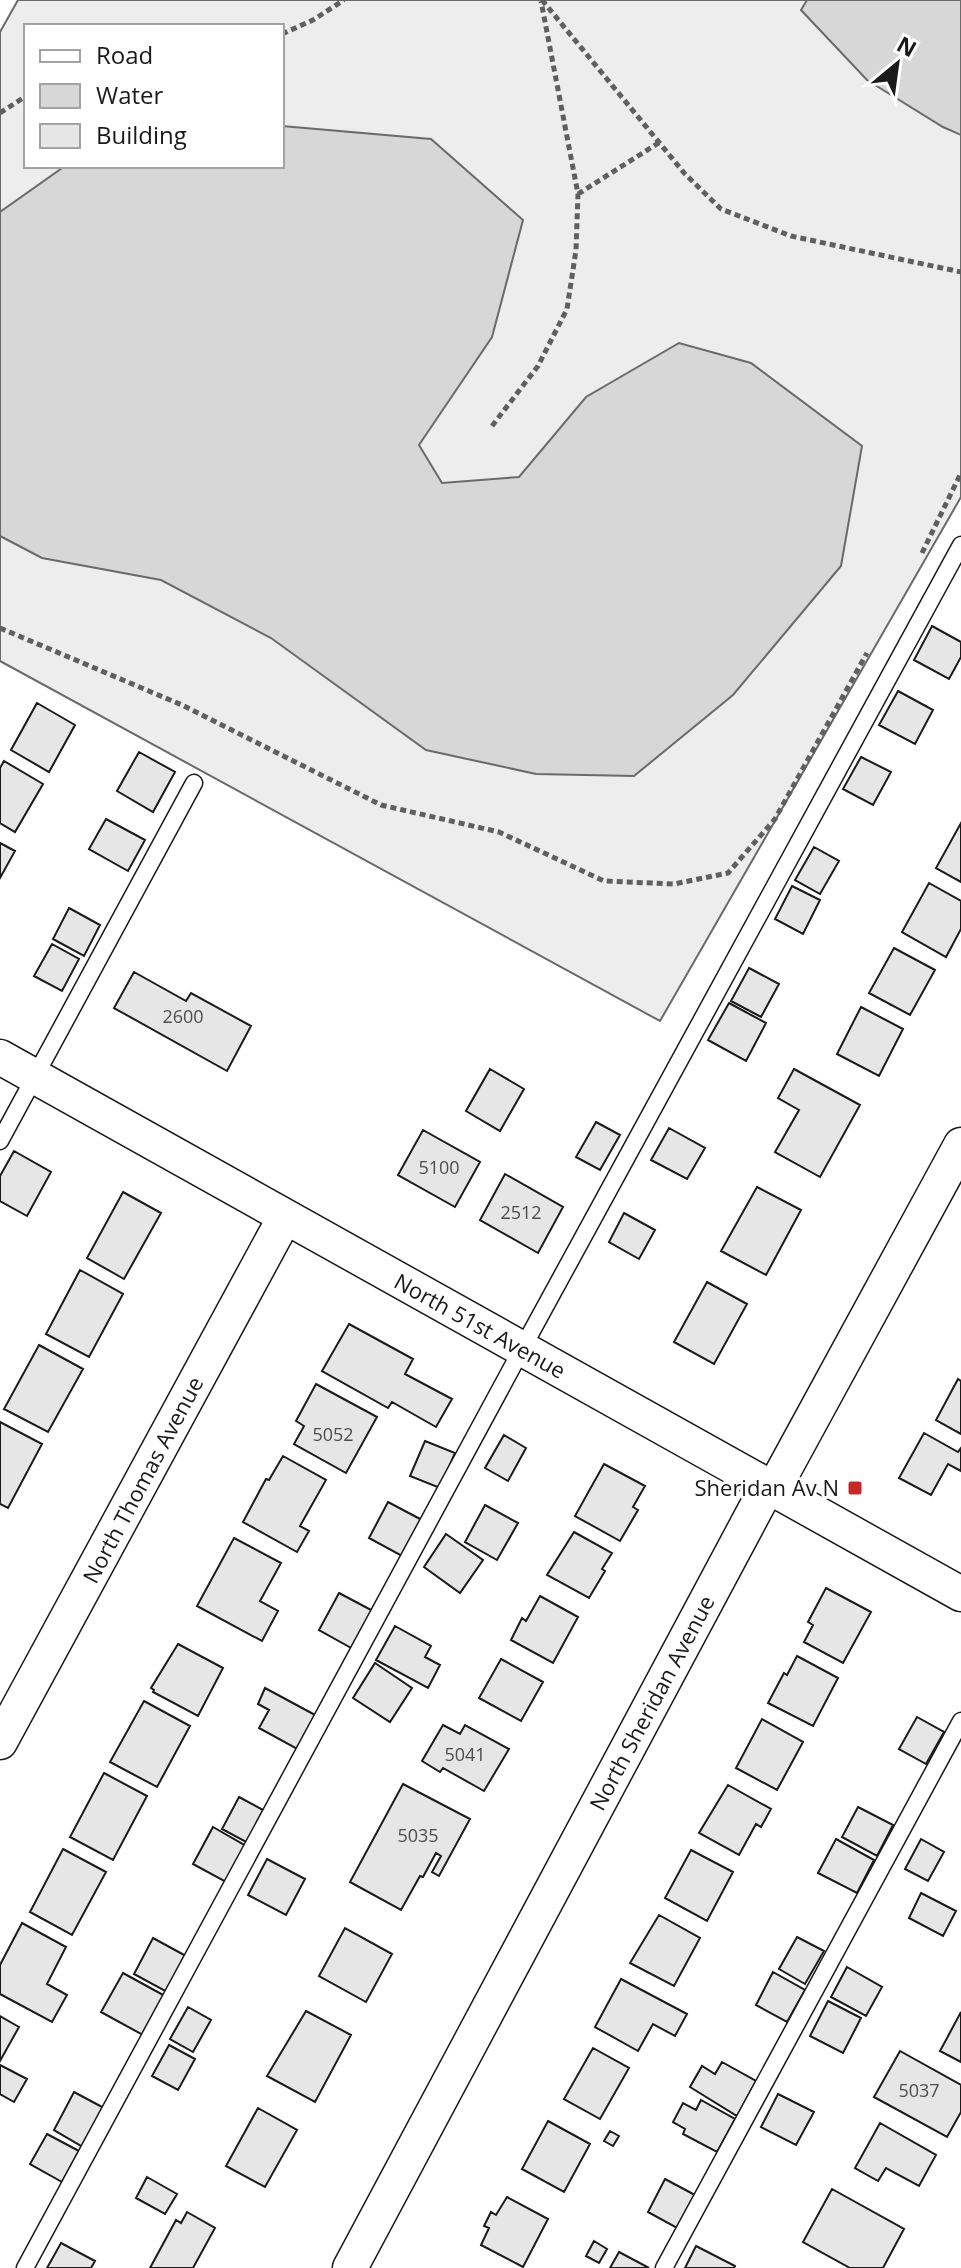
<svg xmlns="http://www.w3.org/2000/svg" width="961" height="2268" font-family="'Open Sans',sans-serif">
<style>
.built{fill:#ededed;stroke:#6a6a6a;stroke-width:2;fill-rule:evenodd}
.water{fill:#d7d7d7;stroke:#6a6a6a;stroke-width:2}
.building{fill:#e6e6e6;stroke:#1a1a1a;stroke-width:2}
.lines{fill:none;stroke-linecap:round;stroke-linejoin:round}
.lane-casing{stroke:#1a1a1a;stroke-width:19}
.street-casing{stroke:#1a1a1a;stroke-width:37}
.path{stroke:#5f5f5f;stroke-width:5;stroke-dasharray:6 4;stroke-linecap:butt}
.lane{stroke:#fff;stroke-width:16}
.street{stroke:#fff;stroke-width:34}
.poi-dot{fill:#c62828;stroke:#fff;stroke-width:3}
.labels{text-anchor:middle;stroke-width:6;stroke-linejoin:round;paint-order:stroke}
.number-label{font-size:18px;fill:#4d4d4d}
.street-label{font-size:22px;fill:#1a1a1a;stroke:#fff}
.poi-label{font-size:22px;fill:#1a1a1a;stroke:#fff;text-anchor:end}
</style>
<rect width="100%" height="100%" fill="#fff"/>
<path class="built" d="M18 0H961V497L660 1021 0 661V32ZM26 26H282V166H26Z"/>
<path class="water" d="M807 0H961V135L943 127 867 80 801 10Z
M282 126 431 139 523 220 492 337 419 445 442 483 519 477 586 397 679 343 751 363 862 446 841 566 733 695 634 776 536 774 426 750 271 638 161 580 42 558 0 536V212L65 166H282Z"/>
<path class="building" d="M932 626 961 642V657L949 679 914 660Z
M898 691 933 710 915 744 879 725Z
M37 703 75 725 49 772 11 750Z
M139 752 175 772 153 812 117 791Z
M861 757 891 772 873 805 843 789Z
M4 761 43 784 15 832 0 823V768Z
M106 819 145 840 128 871 89 849Z
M961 823V882L936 868Z
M0 843 15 851 0 878Z
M814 847 839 861 820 894 795 880Z
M929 883 961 901V929L946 957 902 932Z
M792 886 820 900 803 934 775 919Z
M69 908 100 925 84 956 53 939Z
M52 944 79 959 62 991 34 976Z
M894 948 935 970 910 1015 869 993Z
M749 968 779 984 761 1017 731 1001Z
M134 972 186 1001 191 993 251 1026 227 1071 114 1008Z
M729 1003 766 1023 746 1061 708 1040Z
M861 1007 903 1029 879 1076 837 1054Z
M490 1069 524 1089 500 1131 466 1111Z
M794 1069 860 1105 820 1177 775 1152 799 1110 778 1098Z
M596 1122 620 1135 600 1170 576 1157Z
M669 1128 705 1148 687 1179 651 1160Z
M423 1130 480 1162 455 1207 398 1175Z
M14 1151 51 1172 27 1216 0 1201V1176Z
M505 1174 563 1207 538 1253 480 1220Z
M757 1187 801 1210 766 1275 721 1251Z
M123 1192 161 1213 124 1279 87 1258Z
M624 1213 655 1230 639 1259 609 1242Z
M80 1270 123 1294 89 1357 46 1334Z
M707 1282 747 1304 714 1364 674 1342Z
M349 1324 413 1359 405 1374 452 1399 436 1427 392 1402 388 1408 322 1371Z
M39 1345 83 1369 48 1432 4 1409Z
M958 1379 961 1381V1434L936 1420Z
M316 1384 377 1417 346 1473 294 1444 304 1426 296 1421Z
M0 1422 42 1444 8 1508 0 1504Z
M924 1433 958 1452 961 1448V1471L948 1464 931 1495 899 1478Z
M504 1435 526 1448 508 1481 485 1468Z
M425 1441 455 1453 440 1488 410 1476Z
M283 1456 326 1480 300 1526 309 1531 297 1552 243 1522 266 1479 269 1480Z
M604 1464 645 1486 633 1507 638 1510 620 1541 575 1516Z
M388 1502 422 1520 402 1556 369 1538Z
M485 1505 518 1523 497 1560 465 1542Z
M574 1532 612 1553 602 1569 605 1571 589 1598 547 1575Z
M446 1534 483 1560 460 1593 424 1567Z
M234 1538 281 1563 260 1601 278 1611 262 1641 197 1606Z
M826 1588 871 1612 843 1663 804 1642 813 1625 808 1622Z
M339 1593 373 1611 353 1649 319 1630Z
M540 1596 578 1617 553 1663 511 1640 522 1618 526 1621Z
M395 1626 431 1646 425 1657 440 1665 428 1688 376 1660Z
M178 1644 223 1668 198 1716 153 1692 154 1690 151 1688Z
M797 1656 838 1678 813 1726 768 1703 784 1673 787 1675Z
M501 1659 543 1682 521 1721 479 1698Z
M375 1663 412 1688 390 1722 353 1698Z
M265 1688 317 1716 299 1750 259 1728 269 1710 258 1704Z
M144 1701 190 1726 157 1787 110 1762Z
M917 1717 944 1732 926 1764 899 1749Z
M762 1719 803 1742 777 1790 736 1768Z
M443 1725 460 1734 465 1725 509 1749 484 1791 443 1768 440 1772 422 1761Z
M104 1773 147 1796 113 1860 70 1837Z
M403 1784 470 1819 439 1876 432 1872 441 1856 436 1853 423 1877 420 1876 401 1910 350 1882Z
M728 1785 771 1809 761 1827 756 1824 739 1855 699 1833Z
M239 1797 265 1811 248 1843 222 1829Z
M858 1807 893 1825 877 1856 842 1837Z
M213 1827 246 1846 226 1882 193 1864Z
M836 1839 874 1860 857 1893 818 1873Z
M921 1839 944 1852 928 1881 905 1869Z
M63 1849 106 1872 72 1935 30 1912Z
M691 1850 733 1872 707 1921 665 1898Z
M267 1859 305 1879 286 1915 248 1895Z
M921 1893 956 1911 943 1936 909 1918Z
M659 1915 700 1938 674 1986 630 1963Z
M22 1923 66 1947 47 1984 67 1995 52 2022 0 1994V1965Z
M345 1928 392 1954 366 2002 319 1976Z
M797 1937 824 1951 805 1984 779 1969Z
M153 1938 186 1956 167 1992 134 1974Z
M847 1967 882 1987 866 2016 831 1997Z
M773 1972 805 1990 787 2022 756 2005Z
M123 1973 165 1996 143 2035 101 2012Z
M621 1979 687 2014 675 2036 653 2024 638 2051 595 2027Z
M828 2001 861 2018 843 2053 810 2036Z
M188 2007 211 2020 193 2052 170 2039Z
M306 2011 351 2035 315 2102 267 2076Z
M961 2012V2062L940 2051Z
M0 2016 19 2027 0 2061Z
M169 2045 195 2059 178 2090 152 2076Z
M593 2048 629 2068 600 2119 564 2099Z
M900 2051 961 2085V2112L947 2137 874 2097Z
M722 2062 756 2081 737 2116 690 2087 702 2066 715 2074Z
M0 2065 27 2079 14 2102 0 2094Z
M74 2092 104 2108 83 2147 54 2130Z
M778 2094 814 2112 796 2145 761 2127Z
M701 2100 735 2119 717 2152 683 2134 685 2129 673 2122 683 2103 696 2110Z
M258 2108 297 2130 265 2187 226 2166Z
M548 2121 590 2144 564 2192 522 2169Z
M880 2123 936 2155 919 2186 886 2168 878 2181 855 2168Z
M610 2131 619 2136 613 2146 604 2141Z
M47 2134 79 2151 62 2182 30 2164Z
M147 2177 177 2194 165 2214 136 2198Z
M665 2179 695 2195 677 2228 648 2212Z
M832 2189 904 2229 883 2268H850L803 2242Z
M507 2197 548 2219 523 2267 481 2245 489 2228 484 2226 491 2212 496 2215Z
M187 2212 215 2228 193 2268H150L176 2220 181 2223Z
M594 2241 607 2249 599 2263 586 2256Z
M61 2243 95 2261 91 2268H47Z
M696 2246 735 2266 734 2268H685Z
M619 2252 649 2268H610Z"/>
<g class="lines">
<defs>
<path id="lane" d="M0 1141 194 783
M25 2268 522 1349 961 545
M664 2268 961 1721"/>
<path id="street" d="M0 1057 961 1594
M0 1742 285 1217
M350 2268 763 1495 773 1490 961 1145"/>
</defs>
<use href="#lane" class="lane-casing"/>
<use href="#street" class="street-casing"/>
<path class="path" d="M542 0 685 174 721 209 791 236 961 272
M282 34 313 20 344 0
M0 113 26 96
M578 194 660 142
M492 426 538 366 567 309 576 250 578 194 541 1
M922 553 961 473
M0 628 182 705 381 805 499 832 604 881 674 884 728 873 775 819 867 653"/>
<use href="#lane" class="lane"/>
<use href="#street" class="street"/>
</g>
<rect class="poi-dot" x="847" y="1480" width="16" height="16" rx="4"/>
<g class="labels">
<g class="number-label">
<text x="183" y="1023">2600</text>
<text x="439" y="1174">5100</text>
<text x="521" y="1219">2512</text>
<text x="333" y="1441">5052</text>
<text x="465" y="1761">5041</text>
<text x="418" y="1842">5035</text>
<text x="919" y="2097">5037</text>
</g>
<g class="street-label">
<text transform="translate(480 1326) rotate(29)" y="8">North 51st Avenue</text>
<text transform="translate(143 1480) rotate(-62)" y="8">North Thomas Avenue</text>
<text transform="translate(652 1703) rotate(-62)" y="8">North Sheridan Avenue</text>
</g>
<g class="poi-label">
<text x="839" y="1496">Sheridan Av N</text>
</g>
</g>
<rect x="24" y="24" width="260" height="144" fill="#ffffff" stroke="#a3a3a3" stroke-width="2"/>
<rect x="40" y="50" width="40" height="12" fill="#ffffff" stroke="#a3a3a3" stroke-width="2"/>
<text x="96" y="64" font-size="24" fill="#1a1a1a">Road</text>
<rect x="40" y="84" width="40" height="24" fill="#d7d7d7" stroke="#a3a3a3" stroke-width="2"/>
<text x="96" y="104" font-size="24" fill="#1a1a1a">Water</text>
<rect x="40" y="124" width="40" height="24" fill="#e6e6e6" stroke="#a3a3a3" stroke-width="2"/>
<text x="96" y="144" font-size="24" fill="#1a1a1a">Building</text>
<g transform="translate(897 64) rotate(29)" stroke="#ffffff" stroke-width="6" paint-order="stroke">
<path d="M0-6L14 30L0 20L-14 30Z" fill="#1a1a1a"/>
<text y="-12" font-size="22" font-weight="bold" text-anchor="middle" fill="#1a1a1a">N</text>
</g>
</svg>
